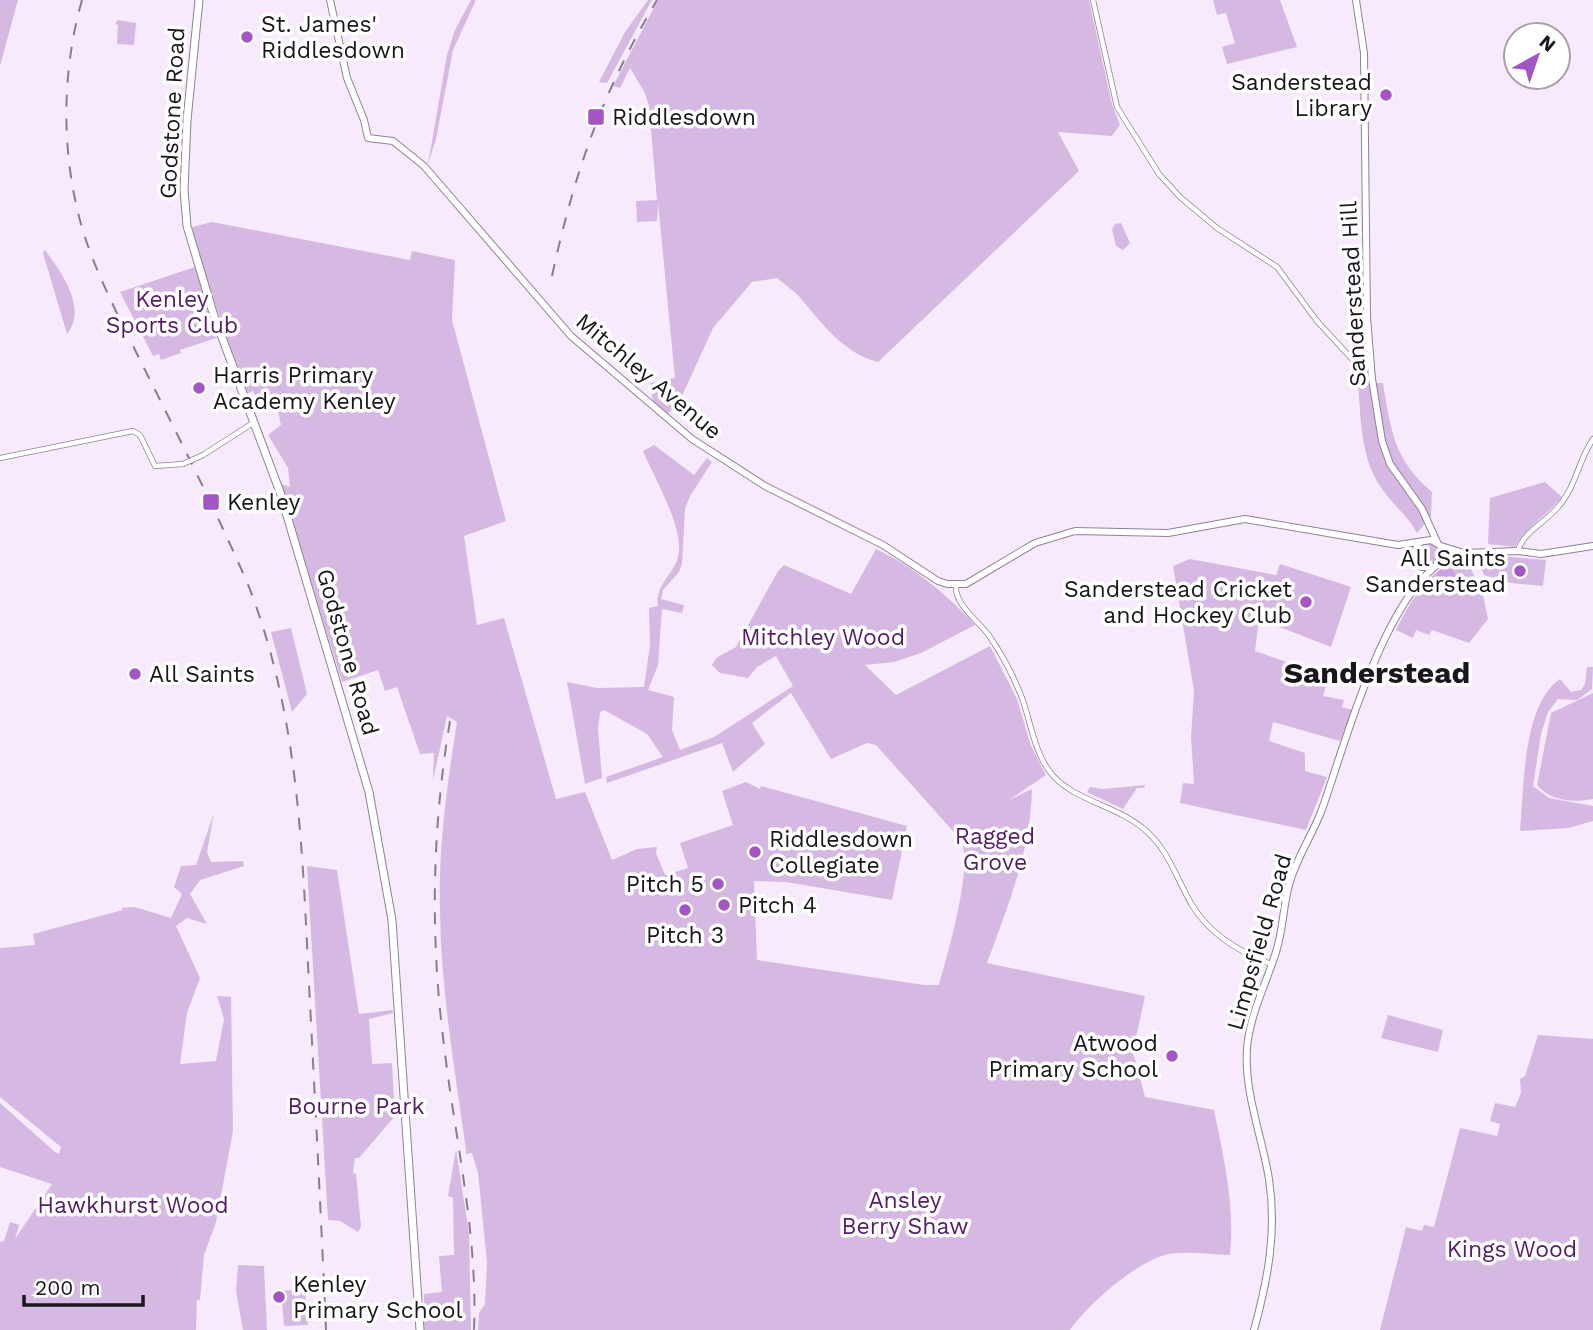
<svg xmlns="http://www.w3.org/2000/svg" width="1593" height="1330" font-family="'Work Sans',sans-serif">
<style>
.green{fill:#d5b9e3}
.water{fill:#cd9fe5}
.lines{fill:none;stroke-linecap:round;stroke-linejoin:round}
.minor-casing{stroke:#8f8197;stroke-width:6}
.major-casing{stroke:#8f8197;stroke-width:8}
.highway-casing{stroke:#8f8197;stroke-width:9}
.minor{stroke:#fff;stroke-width:4.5}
.major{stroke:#fff;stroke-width:6}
.highway{stroke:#fff;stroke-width:7}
.rail{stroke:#877e8b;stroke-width:2;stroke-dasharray:12 12;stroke-linecap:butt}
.minor-bridge-casing{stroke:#8f8197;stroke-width:6;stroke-linecap:butt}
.minor-bridge{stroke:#fff;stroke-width:4.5}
.poi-dot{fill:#a355c6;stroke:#fff;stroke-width:2.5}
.labels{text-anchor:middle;stroke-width:7;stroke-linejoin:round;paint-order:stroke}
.poi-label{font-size:23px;fill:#1b161e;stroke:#fff;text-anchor:start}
.street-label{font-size:23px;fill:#1b161e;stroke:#fff}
.park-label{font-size:23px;fill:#551b6d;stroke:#fff}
.district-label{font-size:30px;font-weight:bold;fill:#1b161e;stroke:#fff}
</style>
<rect width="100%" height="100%" fill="#f7eafd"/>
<path class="green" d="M0 0H18L0 66Z
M471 0H476L453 50 436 139 428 164 447 55 455 30Z
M648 0H652L607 83 599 82 625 32Z
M658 0H1089L1112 104 1120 125 1112 136 1058 132 1079 171 878 362C845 354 823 325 802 300 796 292 785 285 777 278L752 282 713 328 682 396 668 414 653 402 650 383 675 378 658 203 657 221 637 222 636 201 657 200 649 106 645 93 630 68 620 88 613 86Z
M1213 0H1280L1297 47 1227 64 1222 47 1235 43 1226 13 1217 15Z
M118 20 136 23 134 45 117 44 118 25 115 24Z
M212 222 410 260 412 251 455 260 452 320 506 521 464 536 477 625 504 618 556 799 585 792 612 860 637 849 657 847 656 853 665 875 688 868 680 843 733 825 722 791 746 782 760 789 761 786 907 826 892 900 786 882 754 881 757 960 924 985H939C947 955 975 863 960 839L876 745 867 743 831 759 791 693 752 723 765 744 733 772 722 743 607 783 606 777 663 757 647 734 604 710 600 712 598 729 602 778 585 784 567 682 597 688 644 687 650 645 649 608 658 606C654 583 678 573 679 550 681 523 654 477 643 451L654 445 694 475 707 458 712 462 690 496 685 509 682 563 679 572 663 590 661 599 684 605 682 613 662 609 658 665 648 690 674 697 672 730 680 750 714 737 793 686 776 656 757 667 748 678 720 673 712 665 716 658 736 647 778 571 784 565 851 594 876 549C916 568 945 593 975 625L921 653 894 662 865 665 896 695 990 646 1017 699 1031 746 1046 775 1009 800 1032 789C1031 850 1008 906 987 963L1145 996 1133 1052 1145 1097 1214 1110C1224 1159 1235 1205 1230 1255 1210 1254 1188 1251 1169 1254 1138 1260 1088 1304 1070 1330H478L479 1313 485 1304 487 1262 478 1173 472 1153 466 1154V1150C455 1071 441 991 440 912 438 848 447 785 457 722L447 716 433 781 434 753 420 754 397 687 385 691 378 670 342 682 281 484 290 487 288 468 268 435 281 425 277 407 264 396 256 397 253 391 246 394 198 254 192 227Z
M1121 223 1130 243 1123 250 1116 246 1112 229 1115 224Z
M45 250C61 272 88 308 67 334L43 253Z
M195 267 219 337 180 350 181 353 161 360 159 354 153 356 120 292Z
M1358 382 1383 383C1391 431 1394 460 1432 492L1431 516 1417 533C1408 516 1393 505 1382 489 1360 458 1361 419 1358 382Z
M1545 482 1562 497C1550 512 1522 531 1515 547L1488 544 1490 498Z
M1417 554a11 11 0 1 1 22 0a11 11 0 1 1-22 0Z
M1465 556 1483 595 1488 619 1469 643 1432 630 1429 635 1416 630 1413 638 1396 630C1412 598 1429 569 1465 556Z
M1499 556 1546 560 1543 586 1511 583 1484 575 1477 558Z
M1190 559 1276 575 1280 564 1351 587 1331 647 1259 619 1255 651 1329 677 1323 696 1344 700 1342 707 1352 710 1340 741 1273 722 1269 741 1305 753V771L1327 777 1306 830 1180 803 1183 783 1194 784 1191 737 1194 691 1173 566Z
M291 628 307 694 292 712 271 632Z
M1587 667H1593L1592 689 1577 700 1558 699 1548 712 1541 734 1533 786 1549 798 1593 806V821L1568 828 1520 831C1524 789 1522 705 1560 679L1571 692 1581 690 1585 684Z
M1593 693V799C1574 803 1550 801 1537 785L1551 713Z
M1145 785 1144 788H1137L1123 809 1087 792 1090 787 1102 789Z
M214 813 207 852 211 862 243 861 244 866 200 880 190 894 207 924 187 918 176 926 200 978 187 1013 180 1064 216 1061 224 1019 217 996 231 997 233 1131 216 1222 204 1255 200 1300H197L196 1330H0V1242L4 1241 10 1222 19 1225 15 1239 52 1184 0 1167V1103L55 1152 59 1154 61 1147 0 1097V948L35 945 33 934 123 910 121 908 135 907 171 918 182 894 174 887 181 866 196 865Z
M307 866 337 870 359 1014 393 1010V1013L369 1019 372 1064 392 1063 395 1116 359 1158H355L353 1173 356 1174 361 1227 358 1232 340 1221 328 1220Z
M1388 1015 1443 1030 1438 1052 1381 1038Z
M1538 1035 1593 1039V1330H1380L1406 1227 1422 1231 1424 1225 1434 1227 1460 1128 1497 1136 1500 1124 1490 1121 1495 1103 1515 1107 1521 1093 1520 1079 1525 1076Z
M456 1149 469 1233 471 1330H424V1294L442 1292 439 1256 454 1255 453 1198 448 1196Z
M238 1265 264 1266 267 1330H243L236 1291Z
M305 1289 308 1325 284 1326 281 1291Z"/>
<path class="water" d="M1436 578a10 10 0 1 1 20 0a10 10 0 1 1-20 0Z"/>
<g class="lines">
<defs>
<path id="minor" d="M1093 0 1117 107 1159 174 1180 197 1217 228 1277 267 1317 321 1352 359 1356 363H1370
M203 455 253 423
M0 458 133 431 140 435 155 466 183 464
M1518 551C1522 533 1547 521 1558 507 1576 487 1578 461 1593 439
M956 585C954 605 980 622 990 637 1003 656 1014 677 1022 698 1031 723 1034 751 1050 772 1071 800 1116 805 1144 829 1169 850 1176 878 1192 905 1210 935 1239 952 1271 964"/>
<path id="major" d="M330 0 347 78 364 120 368 138 393 141 424 166 571 336 692 439 765 486 883 545 938 581 947 584H966L1035 543 1075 531 1168 533 1245 519 1398 545 1431 540 1441 546 1442 555 1437 564
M1356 0 1364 53 1367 317 1372 379 1382 441 1390 464 1422 509 1437 542
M1420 542 1415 550V560L1422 567H1433
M1441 546 1464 553 1518 551 1541 554 1593 546
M1254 1330C1268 1279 1277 1231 1269 1179 1262 1136 1244 1093 1247 1048 1250 1014 1266 984 1276 952 1283 931 1283 907 1289 885 1296 859 1311 837 1321 812 1344 750 1391 563 1464 553"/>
<path id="highway" d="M199 0 187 120 184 190 187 226 214 316 280 492 369 792 392 920 420 1330"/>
</defs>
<use href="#minor" class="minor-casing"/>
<use href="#major" class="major-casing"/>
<use href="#highway" class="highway-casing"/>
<use href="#minor" class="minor"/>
<use href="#major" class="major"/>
<use href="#highway" class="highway"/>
<path class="rail" d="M82 0C61 74 61 157 83 231 97 276 120 319 141 362 178 436 216 510 249 587 299 717 302 847 309 984 315 1100 321 1215 326 1330
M552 276C575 170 602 93 657 0
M450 721C432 828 430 937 444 1045 455 1140 478 1233 474 1330"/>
<defs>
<path id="minor-bridge" d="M183 464 203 455"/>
</defs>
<use href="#minor-bridge" class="minor-bridge-casing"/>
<use href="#minor-bridge" class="minor-bridge"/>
</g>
<g class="poi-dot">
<circle cx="247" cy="37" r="7"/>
<circle cx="1386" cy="95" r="7"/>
<rect x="587" y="108" width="18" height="18" rx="3.5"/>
<circle cx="199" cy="388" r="7"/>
<rect x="202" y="493" width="18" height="18" rx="3.5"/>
<circle cx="1520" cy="571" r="7"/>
<circle cx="1306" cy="602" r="7"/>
<circle cx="135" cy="674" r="7"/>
<circle cx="755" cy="852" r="7"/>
<circle cx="718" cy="884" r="7"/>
<circle cx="724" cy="905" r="7"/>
<circle cx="685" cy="910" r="7"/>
<circle cx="1172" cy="1056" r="7"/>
<circle cx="279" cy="1297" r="7"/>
</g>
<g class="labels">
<g class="poi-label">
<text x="261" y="32">St. James'<tspan x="261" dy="26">Riddlesdown</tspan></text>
<text x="1372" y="90" text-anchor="end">Sanderstead<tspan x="1372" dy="26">Library</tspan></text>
<text x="612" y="125">Riddlesdown</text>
<text x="213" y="383">Harris Primary<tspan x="213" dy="26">Academy Kenley</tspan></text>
<text x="227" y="510">Kenley</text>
<text x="1506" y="566" text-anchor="end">All Saints<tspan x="1506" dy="26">Sanderstead</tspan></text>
<text x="1292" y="597" text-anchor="end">Sanderstead Cricket<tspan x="1292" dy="26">and Hockey Club</tspan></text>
<text x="149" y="682">All Saints</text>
<text x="769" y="847">Riddlesdown<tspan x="769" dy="26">Collegiate</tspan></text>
<text x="704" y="892" text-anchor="end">Pitch 5</text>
<text x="738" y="913">Pitch 4</text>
<text x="685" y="943" text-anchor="middle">Pitch 3</text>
<text x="1158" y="1051" text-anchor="end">Atwood<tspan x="1158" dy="26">Primary School</tspan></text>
<text x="293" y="1292">Kenley<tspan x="293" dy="26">Primary School</tspan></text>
</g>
<g class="street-label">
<text transform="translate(172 113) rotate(-87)" y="8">Godstone Road</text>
<text transform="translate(1353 294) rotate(-93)" y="8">Sanderstead Hill</text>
<text transform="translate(649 376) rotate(40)" y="8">Mitchley Avenue</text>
<text transform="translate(348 652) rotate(74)" y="8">Godstone Road</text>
<text transform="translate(1259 942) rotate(-74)" y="8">Limpsfield Road</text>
</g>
<g class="park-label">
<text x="172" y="307">Kenley<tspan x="172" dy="26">Sports Club</tspan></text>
<text x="823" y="645">Mitchley Wood</text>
<text x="995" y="844">Ragged<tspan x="995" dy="26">Grove</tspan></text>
<text x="356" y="1114">Bourne Park</text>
<text x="905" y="1208">Ansley<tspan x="905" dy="26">Berry Shaw</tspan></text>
<text x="133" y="1213">Hawkhurst Wood</text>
<text x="1512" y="1257">Kings Wood</text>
</g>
<g class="district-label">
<text x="1377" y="683">Sanderstead</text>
</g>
</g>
<g transform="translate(1537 56) rotate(40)"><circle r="33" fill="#ffffff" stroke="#a4a2a5" stroke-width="2"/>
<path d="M0-5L12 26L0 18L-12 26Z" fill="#a355c6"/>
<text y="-10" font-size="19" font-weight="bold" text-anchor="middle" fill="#1b161e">N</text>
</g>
<path d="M24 1295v10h119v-10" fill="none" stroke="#1b161e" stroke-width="3.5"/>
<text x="35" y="1295" font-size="21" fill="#1b161e" stroke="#ffffff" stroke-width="5" paint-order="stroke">200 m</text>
</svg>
